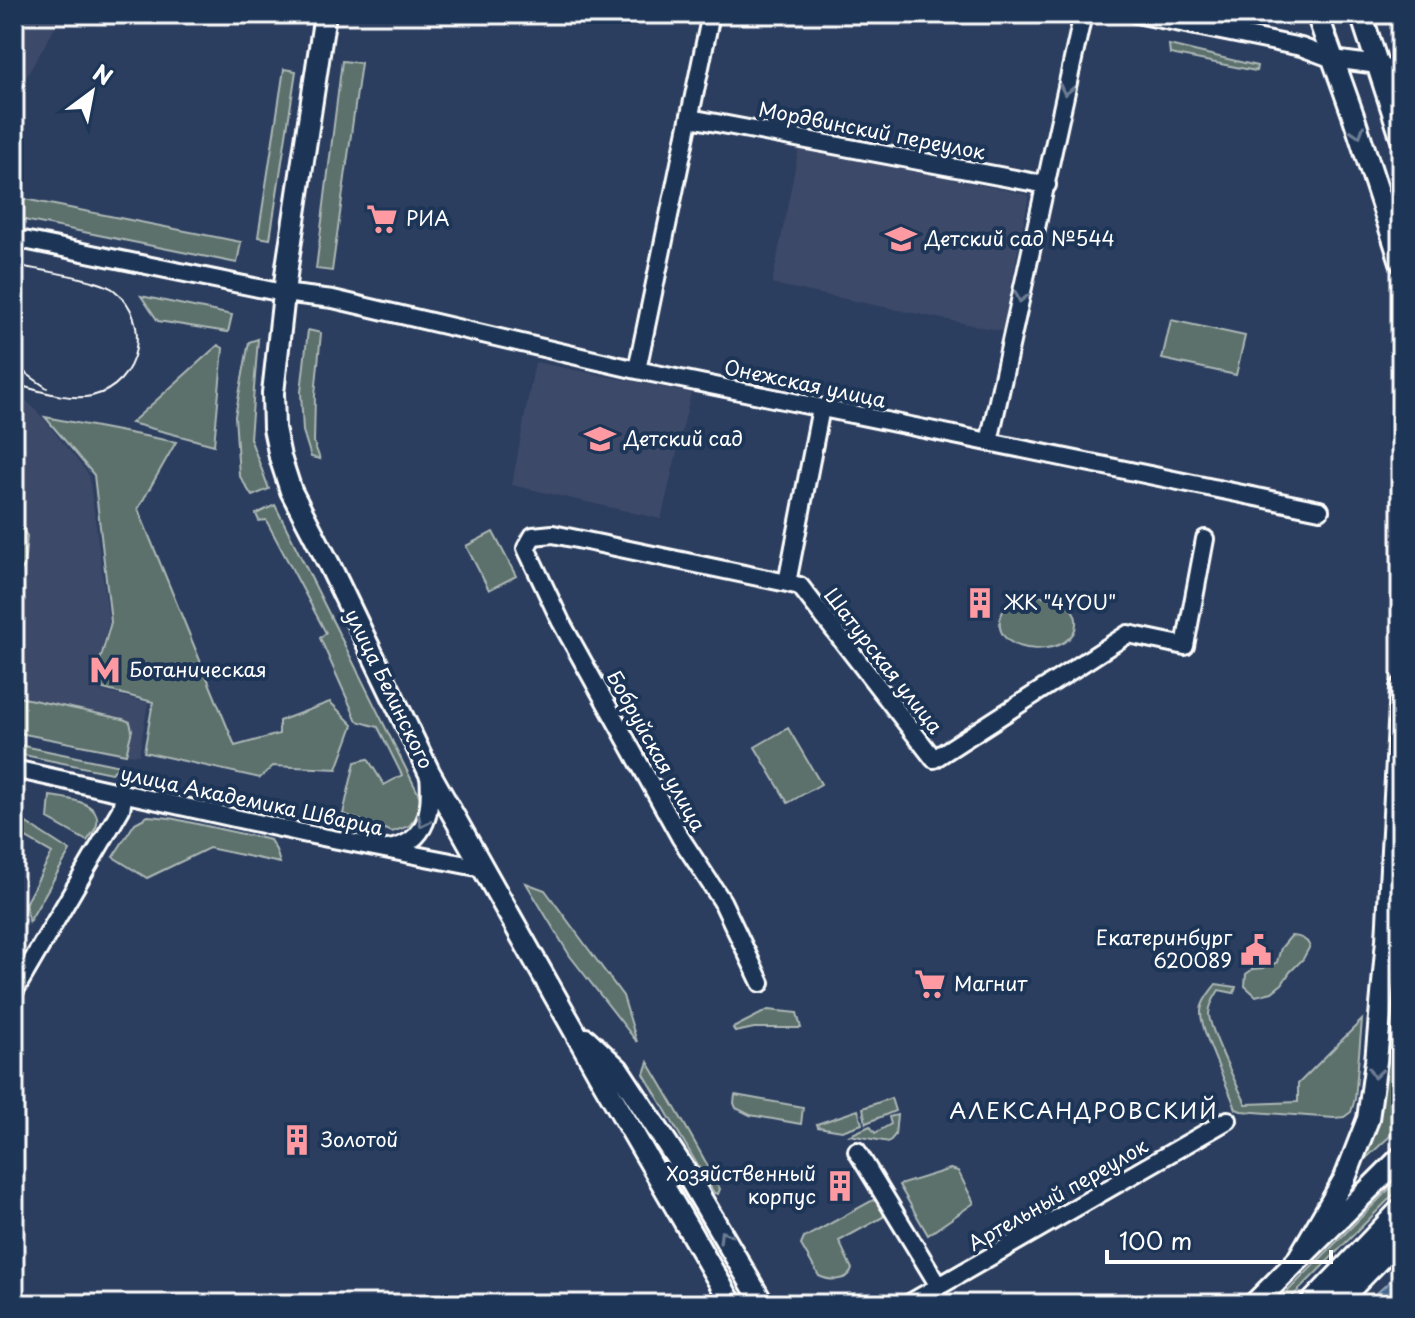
<svg xmlns="http://www.w3.org/2000/svg" width="1415" height="1318" font-family="'Playpen Sans',sans-serif">
<style>
.built{fill:#3d4968}
.green{fill:#5b706c;stroke:#adb8b6;stroke-width:2}
.water{fill:#44688b;stroke:#8fa4b9;stroke-width:2}
.lines{fill:none;stroke-linecap:round;stroke-linejoin:round}
.minor-casing{stroke:#fff;stroke-width:22}
.major-casing{stroke:#fff;stroke-width:26}
.minor{stroke:#1d3557;stroke-width:16}
.major{stroke:#1d3557;stroke-width:20}
.tram{stroke:#fff;stroke-width:2}
.oneway{stroke:#6c7c92}
.labels{text-anchor:middle;stroke-width:8;stroke-linejoin:round;paint-order:stroke}
.street-label{font-size:20px;fill:#fff;stroke:#1d3557}
.poi-label{font-size:20px;fill:#fff;stroke:#1d3557;text-anchor:start}
.neighbourhood-label{font-size:22px;letter-spacing:2px;fill:#fff;stroke:#1d3557}
</style>
<rect width="100%" height="100%" fill="#2c3e5f"/>
<filter id="ink" filterUnits="userSpaceOnUse"><feTurbulence type="fractalNoise" baseFrequency=".0125" numOctaves="2"/><feDisplacementMap in="SourceGraphic" scale="16" xChannelSelector="R" yChannelSelector="G"/><feConvolveMatrix kernelMatrix="1 2 1 2 8 2 1 2 1" color-interpolation-filters="sRGB"/></filter>
<g filter="url(#ink)">
<path class="built" d="M14 14H63L22 84 14 79Z
M799 148 1029 195 1002 331 772 284Z
M535 362 691 393 661 519 512 485Z
M14 396 27 401 43 418 89 475 109 622 94 676 101 691 148 703 139 755 126 754 14 731Z"/>
<path class="green" d="M1169 45 1257 66 1256 71 1170 54Z
M342 61 361 63 332 271 316 269Z
M284 69 296 71 270 239 258 237Z
M14 197 241 242 237 263 14 218Z
M141 296 232 315 228 332 158 321Z
M1171 320 1245 336 1236 375 1162 359Z
M308 330 321 333 315 395 314 443 320 459 311 457 303 431 301 392Z
M258 339 250 438 269 489 252 496 239 475 235 416 249 342Z
M218 345 223 348 214 445 131 423Z
M45 417 176 442 138 509 235 746 279 734V721L330 702 353 725 337 769 273 766 260 778 144 752 153 702 103 689 96 675 111 622 94 475Z
M275 505 420 797V812L409 826 392 832 343 814 355 762 368 759 384 785 402 775 378 727 357 721 320 638 326 633 266 520 259 521 256 514Z
M14 522 22 528 27 536 24 567 20 571 14 572Z
M493 532 516 576 489 590 466 546Z
M1030 596C1046 595 1074 600 1076 620 1080 660 988 658 1001 616 1005 603 1018 598 1030 596Z
M14 696 123 719 130 722 132 730 126 754 14 732Z
M788 728 821 784 788 803 755 747Z
M14 744 120 766 111 773 14 753Z
M50 796C64 798 101 801 97 824 96 830 90 836 87 841L48 819Z
M14 815 70 851 29 922 25 904 52 853 14 831Z
M148 816 170 818 270 840 276 850 280 863 209 848 147 878 113 857 135 823Z
M526 883 545 890 623 996 637 1042 570 956Z
M1401 889V1126L1363 1161 1377 1116 1395 1025Z
M1291 936C1299 936 1306 938 1310 946L1303 959 1290 972 1282 984 1272 992 1256 996 1245 986 1246 974 1253 969 1264 968 1270 963 1274 964 1277 962 1281 948Z
M1216 984 1236 987 1234 993 1219 990C1215 996 1209 1006 1209 1014 1209 1028 1238 1088 1246 1104L1298 1102V1084L1362 1020 1355 1099 1351 1112 1344 1117 1334 1118 1241 1111 1236 1109C1228 1086 1201 1033 1201 1012 1201 1002 1210 992 1216 984Z
M768 1010 797 1013 801 1028H754L735 1032 733 1028Z
M648 1062C673 1104 698 1146 720 1189L718 1194 714 1193 644 1074Z
M735 1095 803 1107 801 1124 750 1115 736 1108 734 1103Z
M891 1098 895 1111 866 1123 863 1108Z
M858 1110 862 1124 842 1131 818 1127 817 1124Z
M897 1115 895 1135 889 1142 850 1135 870 1126 875 1133 891 1124 889 1117Z
M950 1169 958 1171 974 1203 928 1235 899 1185Z
M1401 1177V1187L1285 1304H1275Z
M873 1200 878 1202 884 1213 883 1217 839 1241 852 1269C849 1282 829 1281 819 1276L801 1245 804 1238Z"/>
<path class="water" d="M1401 1271V1304H1365Z"/>
<g class="lines">
<defs>
<path id="minor" d="M1136 14 1301 47 1333 59 1378 65 1401 75
M690 118 1047 185
M14 238 283 293 333 299 637 370 1320 510
M637 370 711 14
M821 408 787 583 800 586 934 759 1128 634 1185 646 1205 539
M989 442 1083 14
M14 769 307 834 482 868
M388 849C429 843 432 808 429 774
M761 983 722 901 680 837 561 622 526 548 533 536 553 534 787 583
M14 992 121 809 124 794
M857 1151 939 1286
M908 1304 1228 1120"/>
<path id="major" d="M325 14 287 267 273 393 274 428 280 457 291 491 329 564 429 772 601 1078 732 1304
M1317 14 1354 118 1401 262
M1361 14 1401 137
M586 1039 618 1069 685 1171 763 1304
M1298 1259 1345 1178 1368 1119 1376 1061 1387 940 1401 688
M1254 1304 1401 1157
M1310 1304 1401 1209
M1336 1304 1401 1237"/>
</defs>
<use href="#minor" class="minor-casing"/>
<use href="#major" class="major-casing"/>
<use href="#minor" class="minor"/>
<use href="#major" class="major"/>
<path class="tram" d="M14 265C37 270 98 278 114 290 153 320 140 385 92 396 67 401 38 390 14 384
M14 365 47 388"/>
</g>
<defs><path id="oneway-chevron" d="M-2-3.5L2.5 0L-2 3.5" fill="none" stroke-width="1.6" stroke-linecap="round" stroke-linejoin="round" transform="scale(2)"/></defs>
<g class="oneway">
<use href="#oneway-chevron" transform="translate(1066 90) rotate(102)"/>
<use href="#oneway-chevron" transform="translate(1358 132) rotate(72)"/>
<use href="#oneway-chevron" transform="translate(1021 297) rotate(103)"/>
<use href="#oneway-chevron" transform="translate(423 822) rotate(117)"/>
<use href="#oneway-chevron" transform="translate(1375 1073) rotate(98)"/>
<use href="#oneway-chevron" transform="translate(724 1236) rotate(-121)"/>
</g>
</g>
<defs>
<symbol id="supermarket-bare" viewBox="-9 -9 18 18"><path d="M-6-5.5h2.5l.6 2H6L4.5 2H-2.5L-4.4-4H-6ZM-1.5 3.2a1.3 1.3 0 1 0 .1 0ZM3 3.2a1.3 1.3 0 1 0 .1 0Z" fill="#ff9aa2" stroke="#1d3557" stroke-width="2.5" paint-order="stroke"/></symbol>
<symbol id="school-bare" viewBox="-9 -9 18 18"><path d="M0-5L7-2L0 1L-7-2ZM-4 1L0 2.5L4 1V4Q0 6-4 4Z" fill="#ff9aa2" stroke="#1d3557" stroke-width="2.5" paint-order="stroke"/></symbol>
<symbol id="building-bare" viewBox="-9 -9 18 18"><path d="M-4-6H4V6H1V3H-1V6H-4ZM-2.5-4.3h1.7v1.8h-1.7ZM.8-4.3h1.7v1.8H.8ZM-2.5-1h1.7V.8h-1.7ZM.8-1h1.7V.8H.8Z" fill="#ff9aa2" stroke="#1d3557" stroke-width="2.5" paint-order="stroke"/></symbol>
<symbol id="metro-bare" viewBox="-9 -9 18 18"><path d="M-5.5 5V-5H-3L0 0L3-5H5.5V5H3V-.5L0 4L-3-.5V5Z" fill="#ff9aa2" stroke="#1d3557" stroke-width="2.5" paint-order="stroke"/></symbol>
<symbol id="civic-bare" viewBox="-9 -9 18 18"><path d="M-.6-6.5H3V-4.5H.6V-3L4-1V1h2V6H-6V1h2V-1L-.6-3ZM-1.2 2.5V6h2.4V2.5Z" fill="#ff9aa2" stroke="#1d3557" stroke-width="2.5" paint-order="stroke"/></symbol>
</defs>
<g fill-rule="evenodd">
<use href="#supermarket-bare" x="360" y="197" width="44" height="44"/>
<use href="#school-bare" x="879" y="217" width="44" height="44"/>
<use href="#school-bare" x="578" y="417" width="44" height="44"/>
<use href="#building-bare" x="958" y="581" width="44" height="44"/>
<use href="#metro-bare" x="83" y="648" width="44" height="44"/>
<use href="#civic-bare" x="1234" y="928" width="44" height="44"/>
<use href="#supermarket-bare" x="908" y="962" width="44" height="44"/>
<use href="#building-bare" x="275" y="1118" width="44" height="44"/>
<use href="#building-bare" x="818" y="1164" width="44" height="44"/>
</g>
<g class="labels">
<g class="street-label">
<text transform="translate(872 131) rotate(11)" y="7">Мордвинский переулок</text>
<text transform="translate(805 384) rotate(12)" y="7">Онежская улица</text>
<text transform="translate(883 661) rotate(52)" y="7">Шатурская улица</text>
<text transform="translate(389 689) rotate(64)" y="7">улица Белинского</text>
<text transform="translate(656 751) rotate(61)" y="7">Бобруйская улица</text>
<text transform="translate(252 801) rotate(12)" y="7">улица Академика Шварца</text>
<text transform="translate(1058 1195) rotate(-30)" y="7">Артельный переулок</text>
</g>
<g class="poi-label">
<text x="406" y="226">РИА</text>
<text x="925" y="246">Детский сад №544</text>
<text x="624" y="446">Детский сад</text>
<text x="1004" y="610">ЖК "4YOU"</text>
<text x="129" y="677">Ботаническая</text>
<text x="1232" y="945" text-anchor="end">Екатеринбург<tspan x="1232" dy="23">620089</tspan></text>
<text x="954" y="991">Магнит</text>
<text x="321" y="1147">Золотой</text>
<text x="816" y="1181" text-anchor="end">Хозяйственный<tspan x="816" dy="23">корпус</tspan></text>
</g>
<g class="neighbourhood-label">
<text x="1084" y="1119">АЛЕКСАНДРОВСКИЙ</text>
</g>
</g>
<rect width="1415" height="1318" fill="none" stroke="#1d3557" stroke-width="48"/>
<rect x="24" y="24" width="1367" height="1270" fill="none" stroke="#fff" stroke-width="3" filter="url(#ink)"/>
<g transform="translate(92 92) rotate(32)" stroke="#1d3557" stroke-width="6" paint-order="stroke">
<path d="M0-6L14 30L0 20L-14 30Z" fill="#ffffff"/>
<text y="-12" font-size="22" font-weight="bold" text-anchor="middle" fill="#ffffff">N</text>
</g>
<path d="M1107 1250v12h224v-12" fill="none" stroke="#ffffff" stroke-width="4"/>
<text x="1119" y="1250" font-size="24" fill="#ffffff" stroke="#1d3557" stroke-width="6" paint-order="stroke">100 m</text>
</svg>
